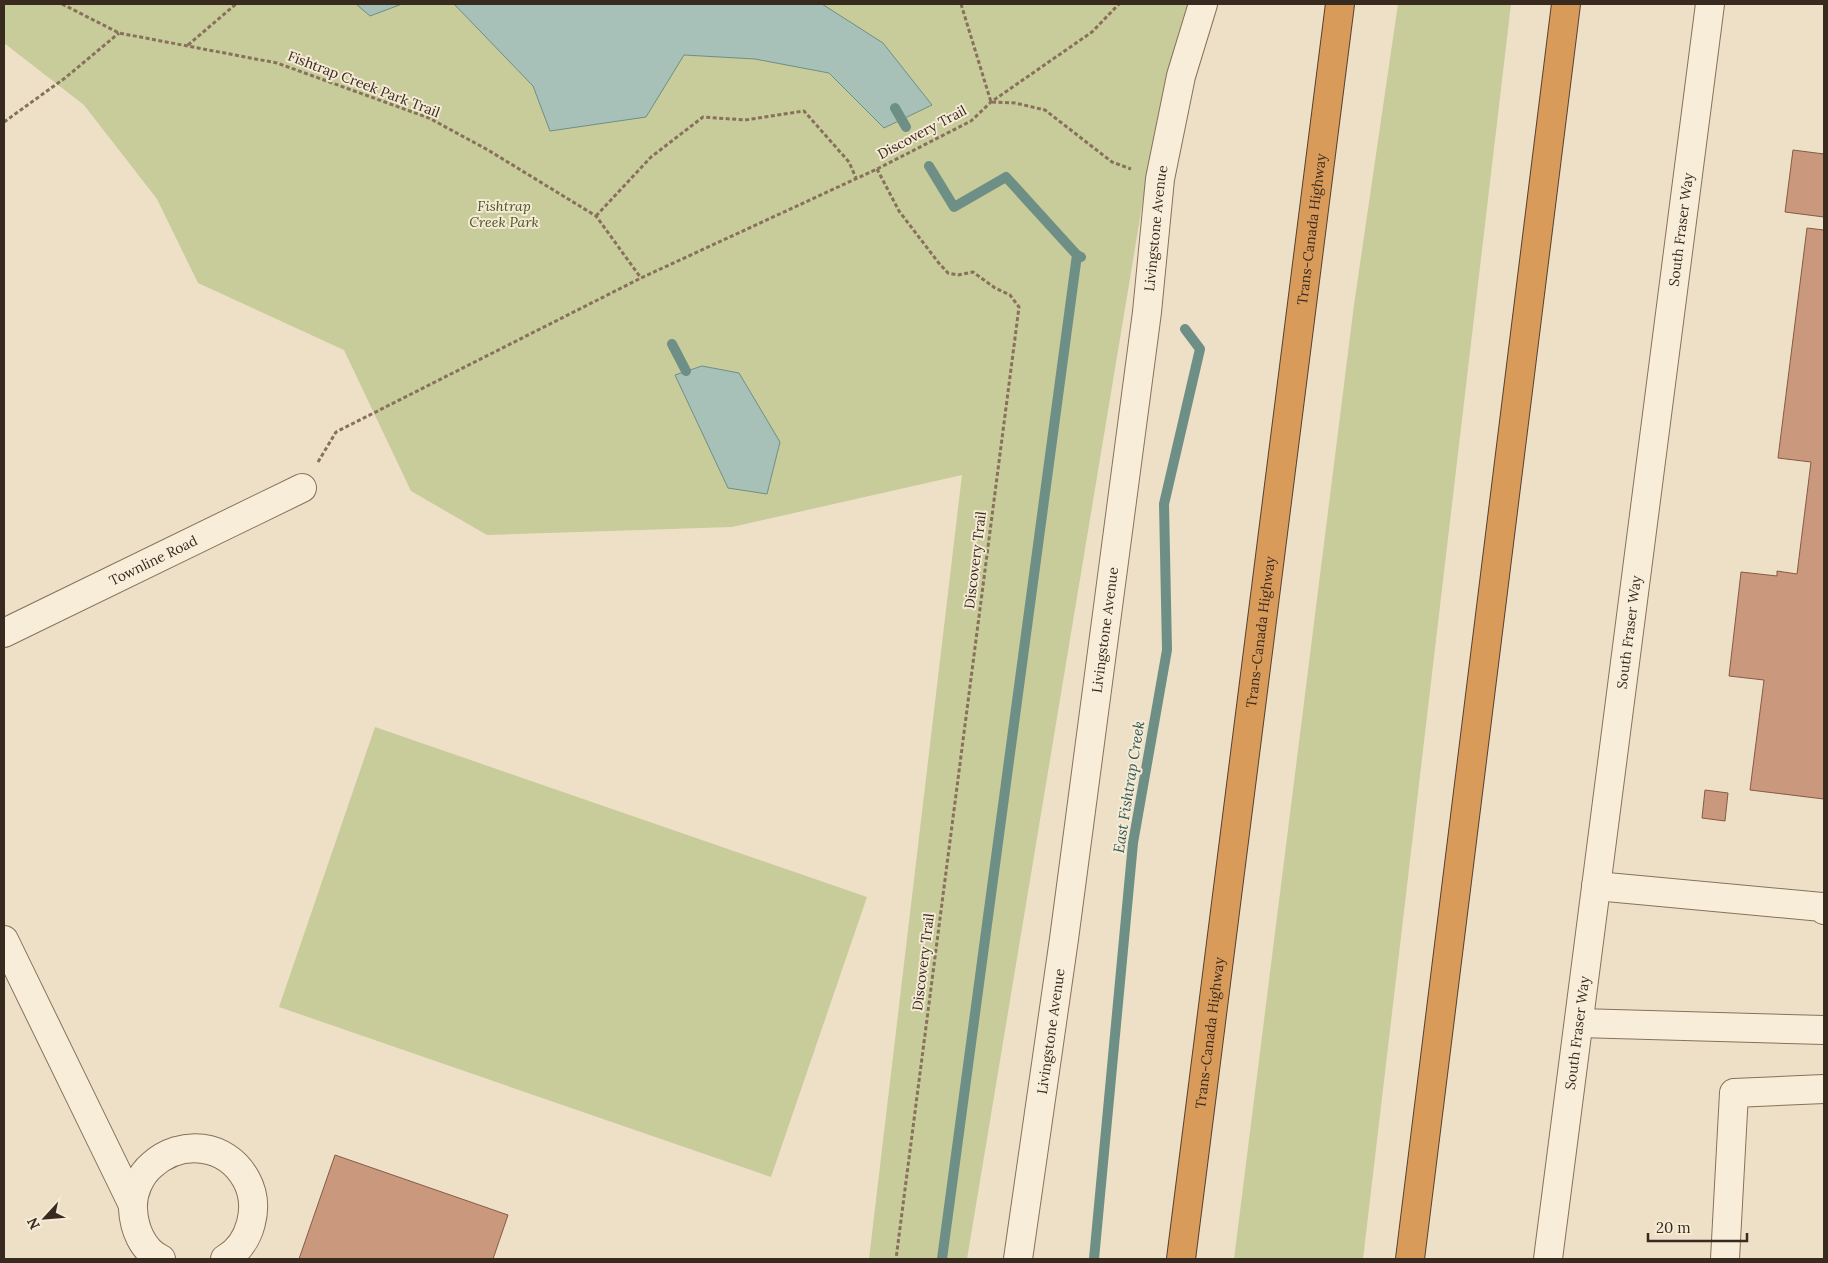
<svg xmlns="http://www.w3.org/2000/svg" width="1828" height="1263" font-family="Lora,serif">
<style>
.green{fill:#c8cb9a}
.water{fill:#a7c1b8;stroke:#6e8f85}
.lines{fill:none;stroke-linecap:round;stroke-linejoin:round}
.stream{stroke:#6e8f85;stroke-width:10}
.building{fill:#ca997d;stroke:#875a43}
.minor-casing{stroke:#88715c;stroke-width:30}
.highway-casing{stroke:#564030;stroke-width:30}
.path{stroke:#88715c;stroke-width:3;stroke-dasharray:4 2.5;stroke-linecap:butt}
.minor{stroke:#f8edd9;stroke-width:28}
.highway{stroke:#d99b5a;stroke-width:28}
.labels{text-anchor:middle;stroke-width:4;stroke-linejoin:round;paint-order:stroke}
.street-label{font-size:14px;fill:#392a1f;stroke:#f5ead5}
.park-label{font-size:14px;font-style:italic;fill:#4b5427;stroke:#f5ead5}
.water-label{font-size:15px;font-style:italic;fill:#2f5853;stroke:#f5ead5}
</style>
<rect width="100%" height="100%" fill="#ede0c6"/>
<path class="green" d="M4 4H1194L1172 72 1152 146 967 1259H869L962 475 732 527 487 535 411 491 344 350 198 283 157 199 84 105 4 43Z
M1398 4H1511L1363 1259H1234L1354 305Z
M375 727 867 897 771 1177 279 1007Z"/>
<path class="water" d="M356 4H402L370 16Z
M454 4H822L883 43 932 105 884 128 829 73 755 59 684 55 646 117 550 131 533 86Z
M702 366 739 373 780 442 767 494 728 488 675 375Z"/>
<g class="lines">
<path class="stream" d="M895 108 906 127
M929 166 954 207 1006 177 1077 255 1081 257
M672 344 686 371
M942 1259 1077 255
M1094 1259 1133 843 1167 650 1164 504 1200 349 1185 329"/>
</g>
<path class="building" d="M1793 150 1824 154V217L1785 212Z
M1807 228 1824 230V799L1750 790 1764 680 1729 676 1741 572 1777 576V571L1797 574 1811 462 1778 458Z
M1705 790 1728 793 1725 821 1702 818Z
M335 1155 508 1215 493 1259H299Z"/>
<g class="lines">
<defs>
<g id="minor">
<path id="s1" d="M4 633 302 488"/>
<path d="M1596 886 1822 907 1824 910"/>
<path d="M4 940 132 1203"/>
<path d="M1579 1023 1824 1030"/>
<path d="M161 1259C142 1250 134 1228 133 1209 132 1193 140 1175 152 1165 181 1139 226 1143 246 1179 261 1206 251 1244 225 1259"/>
<path id="s2" d="M1018 1259 1064 939 1147 312 1160 179 1181 76 1203 4"/>
<path id="s3" d="M1548 1259 1710 4"/>
<path d="M1725 1259 1734 1093 1824 1089"/>
</g>
<g id="highway">
<path id="s4" d="M1181 1259 1340 4"/>
<path d="M1410 1259 1566 4"/>
</g>
</defs>
<use href="#minor" class="minor-casing"/>
<use href="#highway" class="highway-casing"/>
<path class="path" d="M62 4 119 33 277 63 429 118 488 150 596 216 641 278
M961 4 991 102
M188 45 236 4
M992 102 1015 103 1045 110 1112 162 1131 169
M4 122 65 78 119 33
M877 169 899 211 938 262 948 273 958 275 973 272 995 288 1010 295 1019 307 896 1259
M596 216 651 157 703 117 745 120 804 111 849 162 856 178
M318 462 336 432 641 278 877 169 971 121 991 102 1092 32 1119 4"/>
<use href="#minor" class="minor"/>
<use href="#highway" class="highway"/>
</g>
<g class="labels">
<g class="street-label">
<text transform="translate(364 84) rotate(21)" y="5">Fishtrap Creek Park Trail</text>
<text transform="translate(922 132) rotate(-28)" y="5">Discovery Trail</text>
<text dy="5" stroke="none"><textPath href="#s2" startOffset="1040">Livingstone Avenue</textPath></text>
<text dy="5" stroke="none"><textPath href="#s4" startOffset="1038">Trans-Canada Highway</textPath></text>
<text dy="5" stroke="none"><textPath href="#s3" startOffset="1038">South Fraser Way</textPath></text>
<text dy="5" stroke="none"><textPath href="#s1" startOffset="166">Townline Road</textPath></text>
<text transform="translate(975 560) rotate(-83)" y="5">Discovery Trail</text>
<text dy="5" stroke="none"><textPath href="#s2" startOffset="635">Livingstone Avenue</textPath></text>
<text dy="5" stroke="none"><textPath href="#s4" startOffset="632">Trans-Canada Highway</textPath></text>
<text dy="5" stroke="none"><textPath href="#s3" startOffset="632">South Fraser Way</textPath></text>
<text transform="translate(923 962) rotate(-83)" y="5">Discovery Trail</text>
<text dy="5" stroke="none"><textPath href="#s2" startOffset="230">Livingstone Avenue</textPath></text>
<text dy="5" stroke="none"><textPath href="#s4" startOffset="228">Trans-Canada Highway</textPath></text>
<text dy="5" stroke="none"><textPath href="#s3" startOffset="228">South Fraser Way</textPath></text>
</g>
<g class="park-label">
<text x="504" y="211">Fishtrap<tspan x="504" dy="16">Creek Park</tspan></text>
</g>
<g class="water-label">
<text transform="translate(1129 787) rotate(-81)" y="5">East Fishtrap Creek</text>
</g>
</g>
<rect width="1828" height="1263" fill="none" stroke="#392a1f" stroke-width="10"/>
<g transform="translate(45 1218) rotate(244)" stroke="#f5ead5" stroke-width="4" paint-order="stroke">
<path d="M0-4L9 19L0 12L-9 19Z" fill="#392a1f"/>
<text y="-8" font-size="14" font-weight="bold" text-anchor="middle" fill="#392a1f">N</text>
</g>
<path d="M1648 1233v8h99v-8" fill="none" stroke="#392a1f" stroke-width="2.5"/>
<text x="1656" y="1233" font-size="15" fill="#392a1f" stroke="#f5ead5" stroke-width="4" paint-order="stroke">20 m</text>
</svg>
